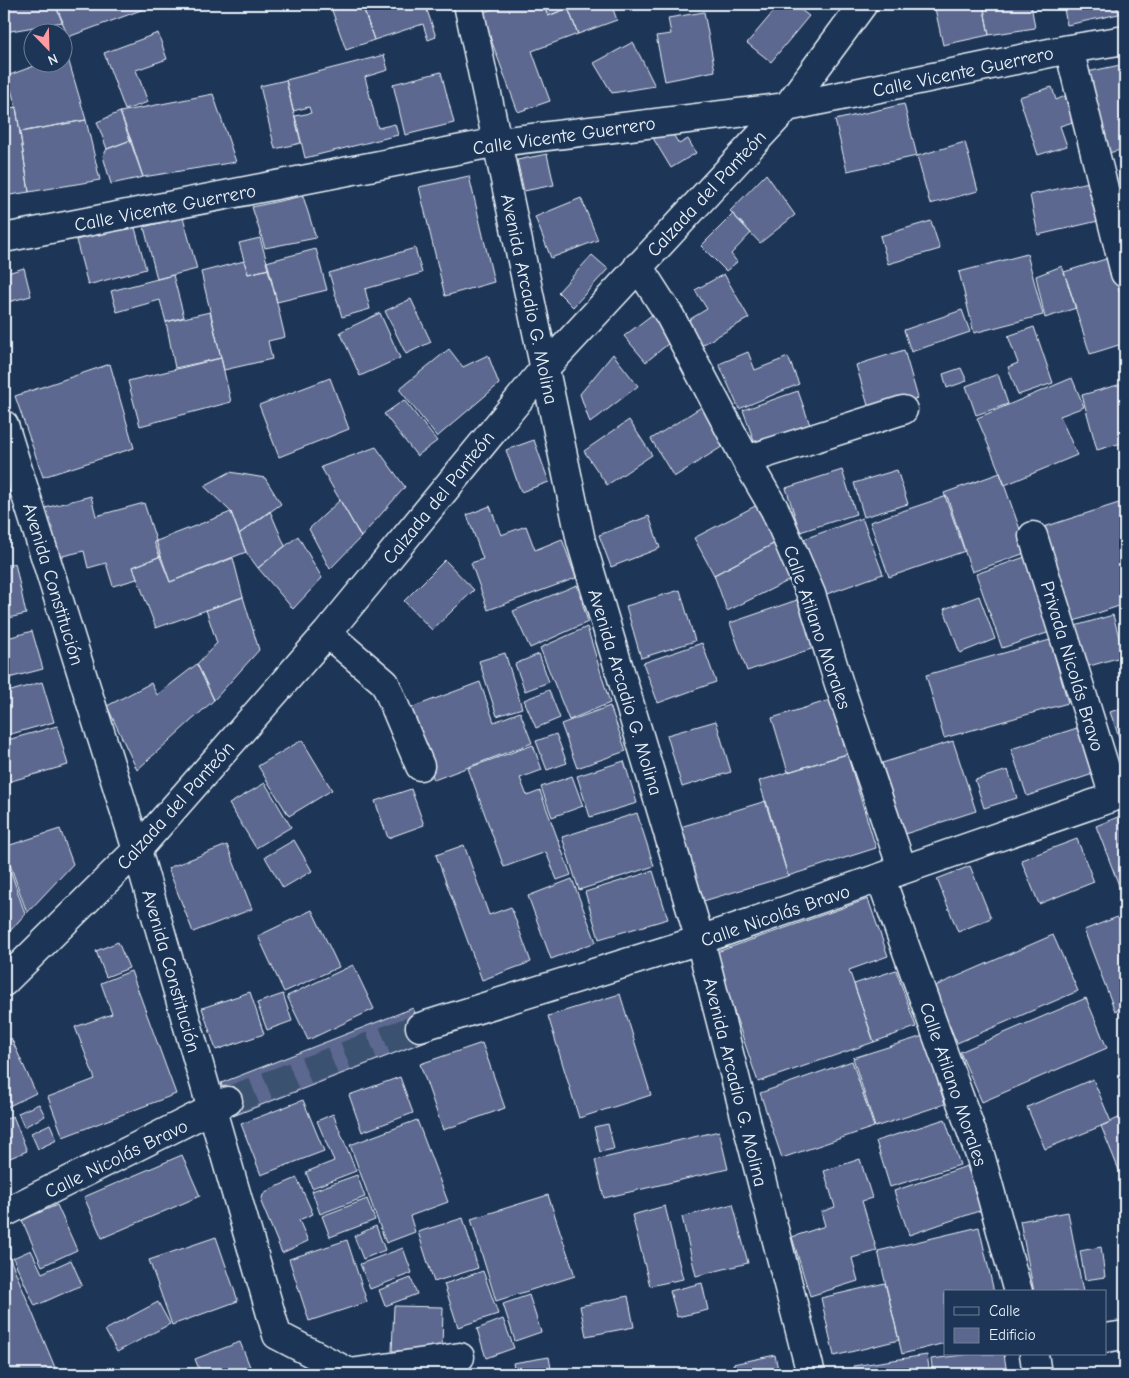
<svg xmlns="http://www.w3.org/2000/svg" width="1129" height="1378" font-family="'Comic Neue',sans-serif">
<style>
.building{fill:#5c678f;stroke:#e8f1f8}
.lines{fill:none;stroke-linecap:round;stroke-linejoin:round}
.minor-tunnel{stroke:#3b516f;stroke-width:28;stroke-dasharray:28 14;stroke-linecap:butt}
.minor-casing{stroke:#e8f1f8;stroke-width:31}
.minor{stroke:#1d3557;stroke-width:28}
.labels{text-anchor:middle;stroke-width:5;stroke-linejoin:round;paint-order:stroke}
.street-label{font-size:19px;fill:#e8f1f8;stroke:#1d3557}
</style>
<rect width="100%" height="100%" fill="#1d3557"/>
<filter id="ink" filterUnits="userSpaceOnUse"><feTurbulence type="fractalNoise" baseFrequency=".02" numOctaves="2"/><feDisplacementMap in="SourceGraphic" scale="10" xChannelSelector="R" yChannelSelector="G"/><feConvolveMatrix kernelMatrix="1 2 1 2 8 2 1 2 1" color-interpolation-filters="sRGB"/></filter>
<g filter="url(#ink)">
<path class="building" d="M4 4H55L63 22 5 32Z
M55 4H151L152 6 68 37Z
M362 4 374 40 346 50 330 5Z
M362 4H425L436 37 428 40 423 24 374 40Z
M507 4H543L548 16 568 8 578 34 532 51 550 101 518 112 481 13Z
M543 4H611L617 20 578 34 568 8 548 16Z
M780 4H793L809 16 771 62 747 43Z
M934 4H983L989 35 943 45Z
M983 4H1031L1035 28 989 35Z
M1063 4H1117L1119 14 1067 25Z
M704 12 715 71 665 81 656 36 671 34 668 18Z
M158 33 167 59 136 70 148 102 125 110 104 53Z
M633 42 655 86 612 93 594 63Z
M67 55 86 120 20 132 16 107 7 76 45 62H62V56Z
M384 55 388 70 365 77 378 128 395 124 398 135 305 158 295 116 311 113 309 107 293 111 286 80Z
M1125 64V149L1100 155 1082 73Z
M441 72 454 123 405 135 393 84Z
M286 80 301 143 275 149 260 86Z
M1052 87 1056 100 1065 96 1073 122 1060 126 1067 146 1038 155 1019 97Z
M213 94 236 162 143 177 120 112Z
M904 104 917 156 847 171 835 120Z
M16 107 29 192 4 196V109Z
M120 112 131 140 107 149 97 122Z
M86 120 100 180 29 192 20 132Z
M669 128 679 144 688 139 696 153 671 168 653 138Z
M131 140 143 177 111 184 103 156 107 149Z
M965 142 978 191 930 204 917 156Z
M547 154 554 185 524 191 517 160Z
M766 174 795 215 760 243 730 211Z
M469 176 494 282 445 296 419 187Z
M1089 182 1098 221 1038 235 1030 195Z
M303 196 316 238 265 248 252 207Z
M581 198 598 240 551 258 535 217Z
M733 214 751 233 731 254 737 262 726 271 701 246Z
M183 217 197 269 157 279 144 227Z
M931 221 940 249 888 264 880 236Z
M134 224 146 269 88 285 76 240Z
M260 238 269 269 248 274 239 243Z
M415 248 422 273 365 289 370 309 342 317 329 273Z
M316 249 327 290 277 302 266 262Z
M1027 254 1043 315 974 333 959 272Z
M592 255 608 269 573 307 558 292Z
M1109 258 1125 309V343L1090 354 1064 272Z
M244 261 248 274 269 269 285 337 268 341 272 359 224 370 201 272Z
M1062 266 1076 308 1045 318 1036 276Z
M24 268 31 296 4 303V274Z
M724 274 749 318 702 345 687 321 707 309 695 290Z
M173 275 184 317 166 322 160 300 117 312 111 291Z
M411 299 431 342 406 354 385 311Z
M962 310 970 332 911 352 904 330Z
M210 312 221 358 175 368 166 322Z
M380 313 400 358 360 376 340 332Z
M653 314 674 339 646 362 624 336Z
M1034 327 1053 383 1018 395 1008 367 1018 363 1008 336Z
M449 349 463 367 488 355 499 384 437 437 399 389Z
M904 350 918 398 870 412 856 365Z
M748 352 755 370 788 357 799 384 739 409 719 364Z
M613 354 638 386 590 423 580 394Z
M221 358 231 402 140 426 128 381Z
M110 364 134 448 43 477 15 396Z
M961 368 967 381 947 388 943 374Z
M998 374 1008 404 976 415 966 386Z
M330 378 349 429 279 457 259 405Z
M1072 378 1084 407 1060 416 1077 455 1005 485 977 418Z
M1125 383V442L1097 450 1082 395Z
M798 391 810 425 755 444 743 410Z
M404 400 437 441 417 456 384 414Z
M703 406 728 443 674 477 651 439Z
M629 420 652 455 607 485 584 451Z
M534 440 549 482 521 492 506 450Z
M376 447 405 487 361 537 321 467Z
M842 470 856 514 800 532 786 488Z
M897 470 908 504 864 517 854 483Z
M230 472 265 478 281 504 239 534 231 512 204 486Z
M1000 473 1028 552 972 572 944 493Z
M91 496 96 516 144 503 161 556 133 567 137 579 113 586 106 563 88 568 84 551 54 558 41 509Z
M947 496 965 551 889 577 870 522Z
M340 500 361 537 330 569 309 529Z
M1125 501V604L1074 621 1044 527Z
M759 504 779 541 714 575 694 538Z
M490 506 501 535 526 526 535 550 562 539 576 578 488 610 471 563 483 559 467 515Z
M270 511 285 546 258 568 246 552 239 534Z
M231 512 246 552 170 582 154 542Z
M649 516 660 548 611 567 599 535Z
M862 518 883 574 824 595 804 539Z
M298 536 322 578 293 609 258 568Z
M779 541 796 577 727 611 714 575Z
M161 556 170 582 233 558 243 597 156 628 133 567Z
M1025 557 1050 632 1002 648 976 574Z
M445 560 474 590 432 630 404 601Z
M15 563 26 614 4 619V566Z
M577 585 588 622 530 648 513 611Z
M680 590 695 641 641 658 626 606Z
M979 596 995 639 960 653 944 609Z
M243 597 259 650 214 700 197 664 217 643 206 610Z
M797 600 814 648 747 671 730 623Z
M1113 615 1124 656 1086 667 1075 626Z
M587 627 610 703 569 720 540 648Z
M32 631 43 669 5 679 4 639Z
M1050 640 1068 703 944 738 926 675Z
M702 643 716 682 658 703 643 663Z
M505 653 522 708 497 716 479 661Z
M539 654 549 682 525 691 515 664Z
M197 664 214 700 137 770 107 706 151 683 157 695Z
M42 682 54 722 4 736V693Z
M480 682 494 722 520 712 532 743 434 780 408 709Z
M549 690 560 718 536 728 524 700Z
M830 700 847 754 788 772 772 718Z
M610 706 626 751 577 768 561 724Z
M1125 707V754L1110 712Z
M716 721 731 772 682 787 667 735Z
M57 726 68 765 4 783V741Z
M1077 728 1093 774 1027 796 1011 749Z
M556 734 567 763 547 770 536 741Z
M302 740 332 790 289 816 258 766Z
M953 741 976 811 905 834 882 763Z
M533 745 542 770 520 778 527 796 540 791 571 875 557 880 546 852 504 867 468 768Z
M847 754 876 848 788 876 759 781Z
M624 761 637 803 590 817 577 776Z
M1008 770 1017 798 984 808 975 780Z
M572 776 583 806 552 817 541 787Z
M265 783 291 827 256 848 229 804Z
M411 789 424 825 388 838 375 801Z
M766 801 788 876 700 902 677 828Z
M637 813 654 866 579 890 562 837Z
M1125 814V901L1096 826Z
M60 829 73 864 27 913 4 847Z
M1077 839 1094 882 1039 904 1021 860Z
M294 840 312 871 283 888 265 857Z
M227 845 252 909 193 932 168 868Z
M464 845 489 915 511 907 531 962 482 980 436 855Z
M5 854 25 914 4 938V854Z
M970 866 991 918 958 932 937 879Z
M653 871 668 919 599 939 585 892Z
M572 879 596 942 551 959 528 896Z
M868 899 888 956 849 970 874 1042 758 1082 714 953Z
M312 910 339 967 284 992 258 936Z
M1120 916 1125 929V1007L1115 1011 1084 930Z
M1053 935 1078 991 957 1043 933 987Z
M118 942 129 968 106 977 96 951Z
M353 965 374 1009 308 1040 287 996Z
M896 970 916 1027 874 1042 854 984Z
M131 971 176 1094 63 1137 48 1097 95 1079 75 1027 112 1014 101 983Z
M250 992 264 1034 216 1050 202 1008Z
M283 994 292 1021 267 1030 257 1003Z
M620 994 651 1095 579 1118 548 1016Z
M1086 998 1107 1048 982 1102 960 1052Z
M413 1008 426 1041 233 1116 221 1083Z
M923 1036 945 1104 875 1127 853 1058Z
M11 1038 36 1093 7 1107 4 1100V1044Z
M482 1043 505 1108 443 1130 420 1064Z
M852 1061 874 1127 782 1158 760 1093Z
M400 1077 413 1113 362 1132 349 1095Z
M1093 1079 1111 1122 1045 1149 1027 1107Z
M303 1100 324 1151 261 1175 241 1124Z
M39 1104 45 1116 24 1127 18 1113Z
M333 1114 356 1171 312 1188 306 1172 334 1161 317 1121Z
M1125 1115V1185L1101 1126Z
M13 1116 27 1151 10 1158 4 1143V1120Z
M945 1119 960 1165 890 1187 876 1141Z
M417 1120 448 1202 410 1216 415 1232 386 1243 350 1145Z
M50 1124 57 1140 38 1149 31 1133Z
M608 1124 614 1149 600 1152 594 1127Z
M719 1131 728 1169 604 1198 595 1160Z
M182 1155 200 1196 102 1238 84 1197Z
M860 1159 872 1198 862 1201 877 1251 852 1258 858 1281 810 1296 792 1237 825 1226 821 1212 835 1207 824 1171Z
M967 1166 982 1210 909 1235 894 1191Z
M357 1175 365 1197 320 1214 312 1191Z
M297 1178 313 1214 299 1220 308 1241 282 1253 261 1202 263 1195 271 1189Z
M548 1195 575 1276 496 1301 471 1219Z
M367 1199 375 1220 330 1237 322 1216Z
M733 1204 748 1263 696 1276 682 1217Z
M57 1205 77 1250 42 1266 22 1220Z
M665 1206 683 1279 650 1286 632 1215Z
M1068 1212 1083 1292H1034L1020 1221Z
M463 1218 478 1268 434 1282 418 1232Z
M376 1226 385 1250 363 1259 354 1236Z
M979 1227 994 1292H945V1343L902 1354 878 1251Z
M216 1237 238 1301 172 1325 149 1260Z
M347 1240 367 1302 309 1321 289 1259Z
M4 1244 56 1370 44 1374H4Z
M1101 1247 1105 1277 1085 1280 1080 1251Z
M403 1248 412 1273 370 1289 360 1264Z
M31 1250 42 1273 71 1260 82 1285 35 1306 13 1258Z
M483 1271 498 1314 458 1327 444 1284Z
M411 1278 417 1294 385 1306 379 1290Z
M702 1283 708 1310 677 1317 670 1291Z
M885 1283 899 1340 834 1356 821 1298Z
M529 1295 541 1332 515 1341 503 1304Z
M628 1296 634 1327 586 1336 580 1306Z
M158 1302 170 1324 117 1352 105 1330Z
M394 1306 443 1307 442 1351H392Z
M503 1319 514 1348 486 1358 477 1329Z
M240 1342 253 1374H201L195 1359Z
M971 1354H1004L1007 1374H933L931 1359Z
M775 1355 779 1374H735L733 1364Z
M927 1355 930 1374H854L853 1366Z
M549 1357 552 1374H515L513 1363Z"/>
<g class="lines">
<path class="minor-tunnel" d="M228 1101 420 1027"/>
<defs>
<path id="minor" d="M468 4 581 541 700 940 811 1374
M1069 49 1125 273
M4 238 498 142 787 107 1069 49 1125 40
M638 266 670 316 746 460 775 510 811 594 839 684 902 868
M4 425 137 850 277 1335 350 1373 460 1357
M746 460 903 410
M1033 536 1114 797
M327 633 385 683 420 766
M881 879 981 1158 1018 1292
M4 982 137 850 327 633 544 369 787 107 863 4
M420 1027 700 940 1125 793
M4 1213 228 1101
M1105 1338 1125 1335
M1034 1354 1037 1374"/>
</defs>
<use href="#minor" class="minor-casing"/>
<use href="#minor" class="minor"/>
</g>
</g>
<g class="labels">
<g class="street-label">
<text transform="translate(963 71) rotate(-12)" y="7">Calle Vicente Guerrero</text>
<text transform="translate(564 135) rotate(-8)" y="7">Calle Vicente Guerrero</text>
<text transform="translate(706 193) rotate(-47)" y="7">Calzada del Panteón</text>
<text transform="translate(165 207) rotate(-11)" y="7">Calle Vicente Guerrero</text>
<text transform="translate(530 299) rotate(78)" y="7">Avenida Arcadio G. Molina</text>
<text transform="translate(438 497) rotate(-51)" y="7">Calzada del Panteón</text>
<text transform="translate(54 584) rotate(73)" y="7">Avenida Constitución</text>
<text transform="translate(818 627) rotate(71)" y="7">Calle Atilano Morales</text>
<text transform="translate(1073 666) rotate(73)" y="7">Privada Nicolás Bravo</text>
<text transform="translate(626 692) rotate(73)" y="7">Avenida Arcadio G. Molina</text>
<text transform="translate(175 805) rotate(-48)" y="7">Calzada del Panteón</text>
<text transform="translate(775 915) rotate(-19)" y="7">Calle Nicolás Bravo</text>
<text transform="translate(172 971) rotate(74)" y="7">Avenida Constitución</text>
<text transform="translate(736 1082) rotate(76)" y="7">Avenida Arcadio G. Molina</text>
<text transform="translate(954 1084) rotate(71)" y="7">Calle Atilano Morales</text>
<text transform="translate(116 1158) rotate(-26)" y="7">Calle Nicolás Bravo</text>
</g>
</g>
<rect width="1129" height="1378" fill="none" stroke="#1d3557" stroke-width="20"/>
<rect x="10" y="10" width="1109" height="1358" fill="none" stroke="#e8f1f8" stroke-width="2" filter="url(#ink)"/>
<rect x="944" y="1290" width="162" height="65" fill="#1d3557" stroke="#6e8097"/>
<rect x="954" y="1307" width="25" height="8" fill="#1d3557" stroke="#6e8097"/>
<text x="989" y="1316" font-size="15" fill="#e8f1f8">Calle</text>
<rect x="954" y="1328" width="25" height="15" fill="#5c678f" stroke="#6e8097"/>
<text x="989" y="1340" font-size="15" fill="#e8f1f8">Edificio</text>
<g transform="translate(48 48) rotate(157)"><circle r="24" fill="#1d3557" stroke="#6e8097"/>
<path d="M0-4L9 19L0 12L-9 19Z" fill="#ff9aa2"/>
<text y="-8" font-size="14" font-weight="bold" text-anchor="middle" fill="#e8f1f8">N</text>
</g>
</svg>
